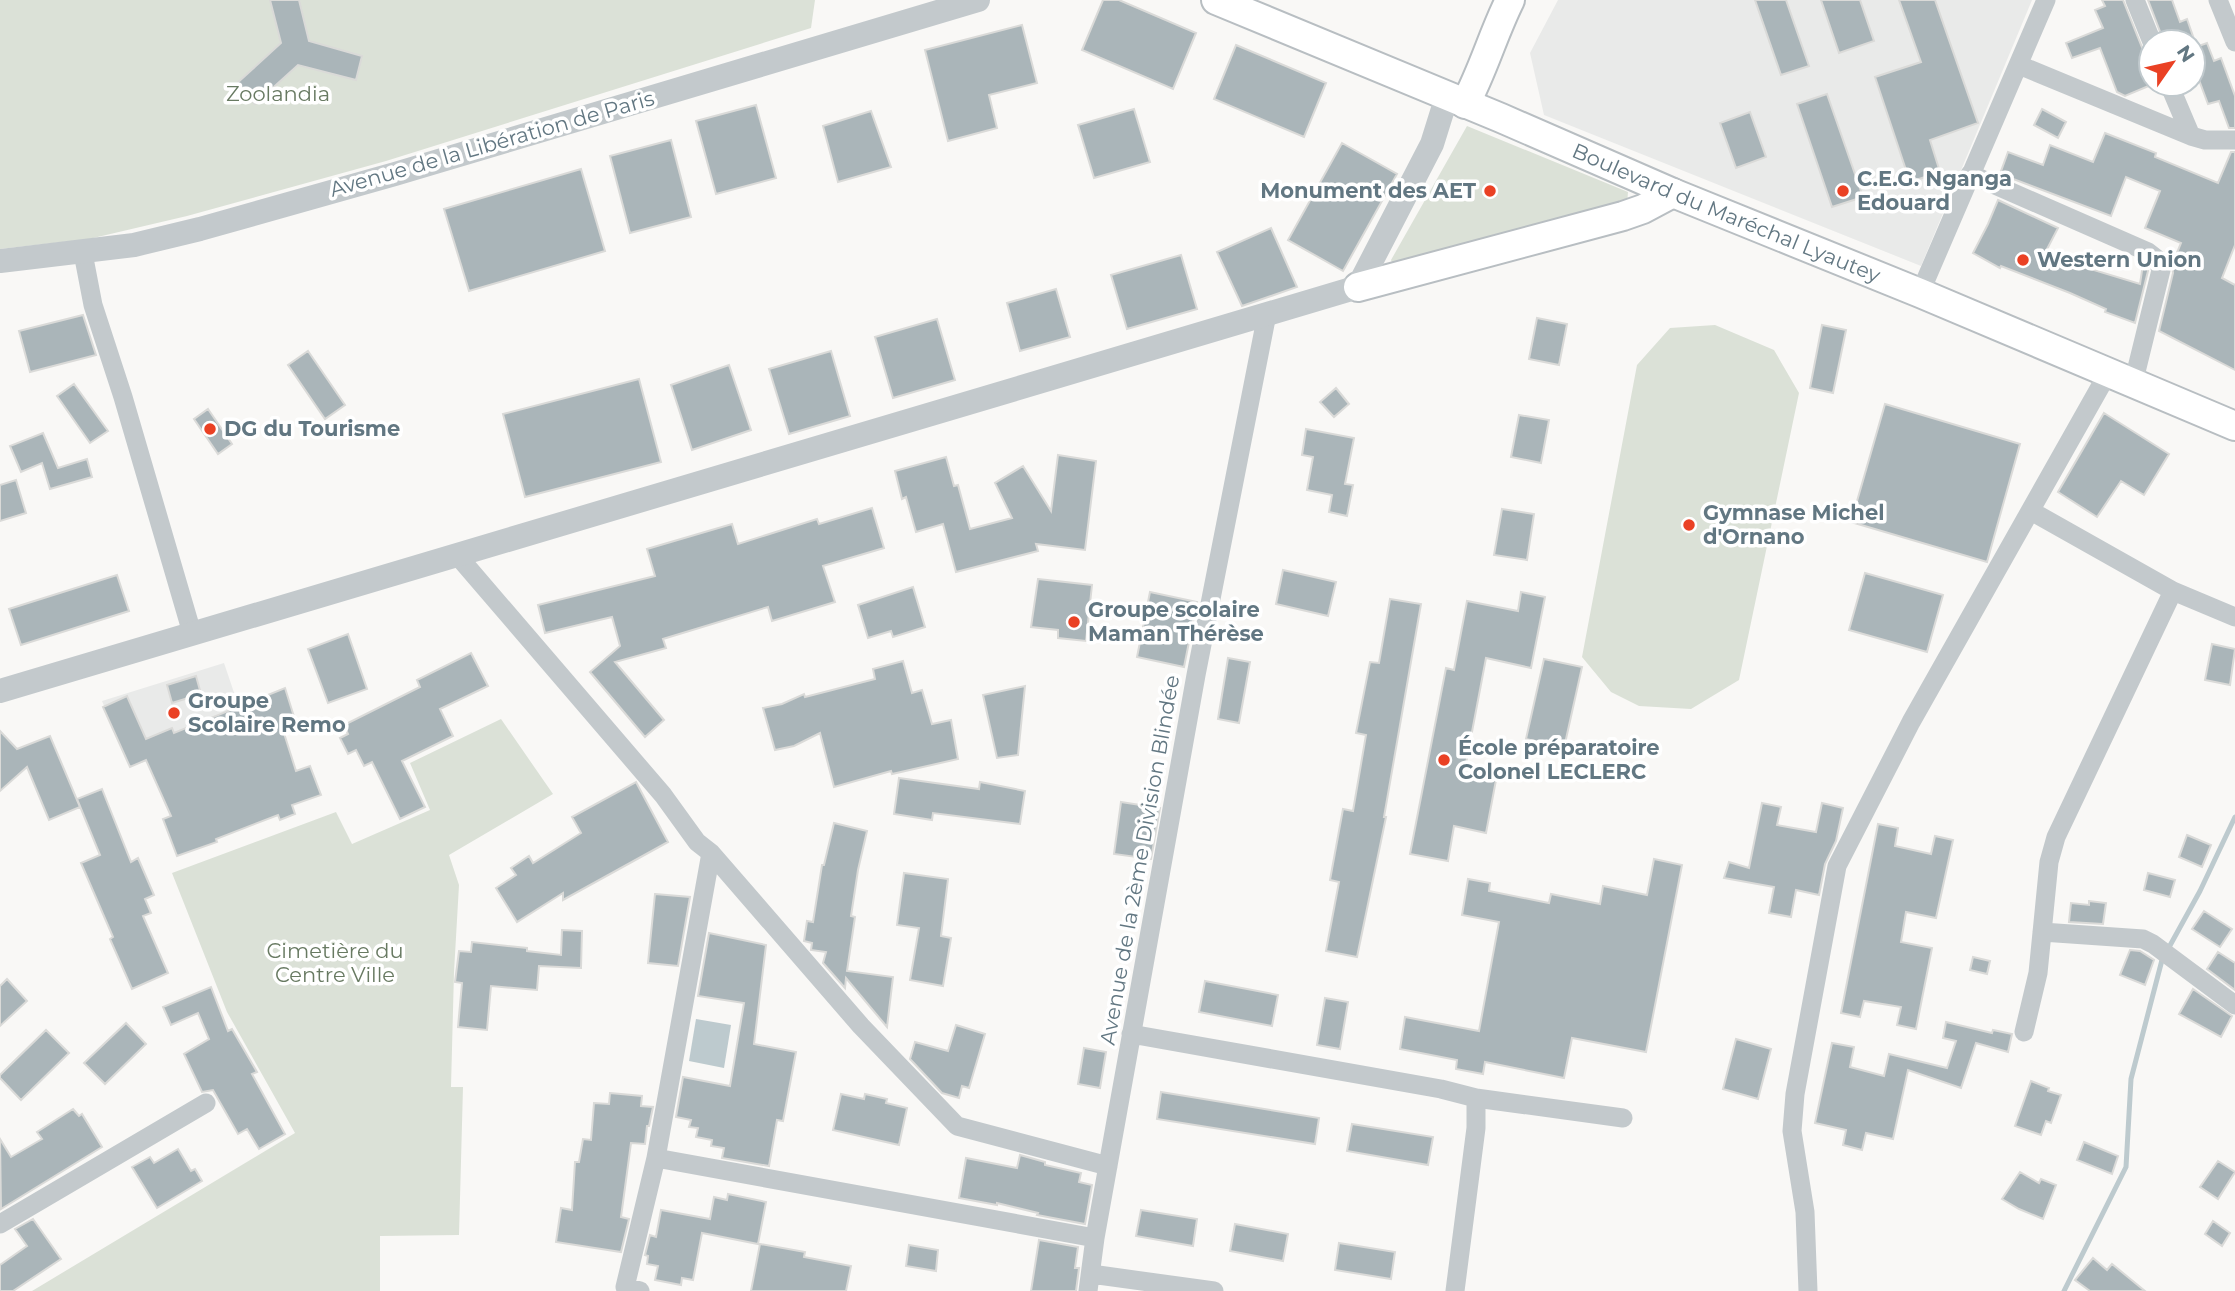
<svg xmlns="http://www.w3.org/2000/svg" width="2235" height="1291" font-family="Montserrat,sans-serif">
<style>
.built{fill:#e9eae9}
.green{fill:#dbe1d7}
.water{fill:#bdcace}
.lines{fill:none;stroke-linecap:round;stroke-linejoin:round}
.stream{stroke:#bdcace;stroke-width:5}
.building{fill:#aab5b9;stroke:#dadad8;stroke-width:2}
.secondary-casing{stroke:#b8bec2;stroke-width:32}
.minor{stroke:#c3c9cc;stroke-width:19}
.tertiary{stroke:#c3c9cc;stroke-width:24}
.secondary{stroke:#fff;stroke-width:28}
.poi-dot{fill:#ea4124;stroke:#fff;stroke-width:2.5}
.labels{text-anchor:middle;stroke-width:7;stroke-linejoin:round;paint-order:stroke}
.park-label{font-size:21px;fill:#687a62;stroke:#fff}
.street-label{font-size:21px;fill:#627782;stroke:#fff}
.poi-label{font-size:21px;font-weight:bold;fill:#627782;stroke:#fff;text-anchor:start}
</style>
<rect width="100%" height="100%" fill="#f9f8f6"/>
<path class="built" d="M1558 0H2032L1921 266 1544 115 1530 53Z
M224 663 245 725 130 767 102 701Z"/>
<path class="green" d="M0 0H815L811 28 386 161 187 216 89 239 0 249Z
M1467 126 1628 192 1627 204 1395 271 1391 260Z
M1715 325 1774 350 1799 393 1739 680 1691 709 1639 706 1611 692 1582 657 1637 365 1670 328Z
M501 719 553 794 449 855 459 885 454 972 451 1087H463L459 1235 380 1236V1291H32L295 1133 227 1012 172 873 336 812 352 844 430 810 410 763Z"/>
<path class="water" d="M696 1019 731 1025 724 1068 689 1061Z"/>
<g class="lines">
<path class="stream" d="M2064 1291 2126 1167 2131 1079 2162 960 2200 891 2235 817"/>
</g>
<path class="building" d="M270 0H299L309 41 362 56 356 80 298 65 255 104 236 84 281 43Z
M1103 0H1119L1196 33 1173 89 1082 50Z
M1755 0H1786L1809 66 1781 75Z
M1821 0H1860L1874 41 1839 53Z
M1899 0H1935L1978 123 1930 140 1940 172 1910 182 1875 77 1921 62Z
M2102 0H2123L2151 70V85L2125 96 2117 92 2100 48 2072 58 2066 43 2103 28 2095 10 2105 6Z
M2148 0H2172L2180 22 2187 19 2195 42H2164Z
M1022 25 1037 83 989 95 997 128 948 141 925 50Z
M2207 43 2214 61 2221 58 2235 96V128H2229L2219 101 2208 104 2196 72 2193 73V48Z
M1236 45 1326 83 1304 137 1214 99Z
M1827 94 1863 197 1832 207 1797 104Z
M756 105 776 178 716 194 696 121Z
M1134 109 1150 162 1094 178 1078 125Z
M2042 109 2066 122 2058 138 2034 125Z
M871 111 891 167 838 182 823 126Z
M1750 112 1766 157 1736 168 1720 123Z
M2105 133 2156 153 2155 157 2218 183 2231 152H2235V245L2222 278 2235 285V370L2159 331 2173 273 2172 265 2181 243 2145 228 2160 191 2126 177 2111 216 2000 174 2008 152 2043 165 2050 145 2093 162Z
M671 140 691 217 630 233 610 156Z
M1342 143 1397 174 1343 271 1288 240Z
M581 169 605 251 469 291 444 209Z
M1998 200 2058 228 2044 255 2140 284 2143 264 2147 267 2148 271 2135 323 2105 312 2106 309 2070 293 2001 266 2000 268 1973 253 1988 224Z
M1271 228 1297 287 1242 306 1217 252Z
M1181 255 1197 309 1127 329 1111 275Z
M1056 289 1070 337 1020 351 1007 303Z
M83 315 96 355 30 372 19 331Z
M1537 318 1567 324 1559 365 1529 359Z
M937 319 955 380 893 398 875 337Z
M1822 325 1846 330 1833 393 1810 388Z
M308 351 345 405 325 419 288 365Z
M831 351 850 416 789 434 769 369Z
M729 365 751 430 692 450 671 385Z
M639 379 661 462 525 497 503 414Z
M74 384 108 431 90 443 57 396Z
M1336 388 1349 404 1334 417 1320 402Z
M1885 404 2020 444 1987 562 1851 522Z
M208 409 232 444 218 454 194 419Z
M2104 413 2169 454 2144 495 2121 481 2097 517 2058 492Z
M1519 415 1549 420 1541 463 1511 457Z
M1306 429 1354 438 1345 484 1353 485 1347 516 1329 512 1332 495 1307 490 1313 457 1302 455Z
M43 433 58 468 87 459 92 477 50 489 42 463 21 472 10 446Z
M1058 455 1096 461 1085 550 1036 544 1038 551 956 572 943 524 916 532 906 497 902 499 895 471 946 457 954 486 958 485 970 529 1012 518 995 483 1023 466 1051 511Z
M16 480 26 513 0 521V485Z
M872 508 884 548 823 566 835 602 772 621 768 607 663 639 666 648 615 662 664 720 645 737 590 672 620 646 612 617 545 633 538 605 655 576 647 549 732 524 738 544 817 519 819 524Z
M1502 509 1534 514 1527 560 1494 555Z
M1283 570 1336 582 1328 616 1276 604Z
M1865 573 1943 595 1927 652 1849 630Z
M117 575 129 611 21 645 9 609Z
M1038 579 1092 585 1086 641 1058 638V630L1031 627Z
M913 587 925 627 893 637 891 631 868 638 858 605Z
M1150 592 1197 602 1184 667 1137 657Z
M1521 592 1545 597 1531 668 1486 658 1464 774 1496 780 1486 833 1454 826 1448 861 1410 854 1446 668 1454 670 1467 601 1518 611Z
M1390 599 1421 604 1384 817H1386L1357 957 1326 951 1339 882 1330 880 1343 809 1353 811 1366 735 1356 733 1370 662 1379 663Z
M348 634 367 689 328 703 308 649Z
M2212 644 2235 649 2230 685 2205 680Z
M471 653 488 686 440 709 453 736 402 761 425 807 400 819 372 762 364 766 356 750 348 754 340 738 348 734 344 725 420 687 417 680Z
M1228 658 1250 662 1239 723 1218 719Z
M1544 659 1582 667 1564 748 1526 739Z
M903 661 912 693 922 690 932 724 951 720 958 759 892 774 891 771 834 787 820 733 794 746 775 750 763 708 782 704 804 694 805 697 875 679 873 669Z
M196 676 201 694 172 703 167 685Z
M1025 686 1018 755 997 758 983 695Z
M285 688 296 723 282 727 296 771 310 766 321 795 292 805 295 814 280 820 278 815 216 839 217 842 177 856 163 819 171 816 146 760 130 767 103 707 127 696 146 739 172 728 174 733Z
M0 731 17 749 50 736 80 807 49 820 27 767 0 791Z
M899 778 979 789 980 782 1025 791 1020 824 933 813 932 820 894 814Z
M636 782 668 842 563 900V893L517 922 496 888 516 875 511 868 529 856 533 863 581 833 572 817Z
M102 789 131 862 138 858 154 895 145 899 151 913 143 916 168 973 132 989 110 939 113 937 81 863 100 855 77 799Z
M1121 802 1160 808 1151 859 1114 854Z
M1762 803 1781 807 1777 825 1816 832 1822 803 1843 808 1836 841 1825 864 1819 895 1796 890 1791 917 1769 913 1774 887 1724 878 1729 862 1749 868Z
M834 823 867 831 858 870 851 916 855 917 847 971 893 977 887 1027 846 978 845 988 823 963 826 952 811 950 812 943 804 941 807 921 813 922 822 865H824Z
M1878 824 1898 828 1895 846 1931 854 1935 836 1953 840 1936 918 1906 912 1901 942 1932 948 1916 1029 1897 1025 1901 1007 1864 1001 1860 1017 1841 1013Z
M2187 835 2211 845 2202 867 2179 857Z
M1654 859 1682 865 1646 1052 1572 1038 1564 1078 1485 1062 1483 1074 1456 1069 1457 1060 1400 1049 1405 1017 1479 1031 1499 922 1462 915 1468 879 1490 883 1489 891 1549 903 1551 894 1600 904 1603 886 1647 895Z
M904 873 948 879 941 936 951 938 943 986 910 980 919 928 897 925Z
M2148 873 2175 880 2170 897 2144 890Z
M655 894 690 897 678 966 648 963Z
M2089 901 2106 903 2103 924 2069 922 2071 903 2089 905Z
M2204 911 2232 929 2220 947 2192 929Z
M562 930 582 931 581 968 539 966 537 990 491 986 487 1030 458 1027 462 983 455 982 459 951 471 952 472 942 527 948V951L561 955Z
M709 933 766 945 754 1044 796 1052 783 1121 777 1120 769 1166 722 1158 724 1148 711 1146 712 1140 696 1137 698 1128 689 1127 691 1120 676 1117 683 1077 730 1086 744 1003 698 996Z
M2130 950 2140 951 2154 960 2145 985 2120 975Z
M2218 952 2235 963V990L2207 969Z
M1973 957 1990 961 1987 974 1970 970Z
M7 979 27 1001 0 1026V986Z
M1205 981 1278 995 1272 1026 1199 1012Z
M211 987 228 1031 232 1029 257 1072 252 1074 285 1134 259 1149 247 1129 238 1134 213 1090 202 1092 184 1054 209 1039 198 1013 171 1025 163 1007Z
M2193 989 2232 1016 2221 1037 2179 1014Z
M1325 998 1348 1002 1340 1049 1317 1045Z
M1946 1022 1992 1033 1993 1030 2012 1034 2008 1052 1976 1043 1961 1088 1908 1070 1893 1139 1866 1133 1862 1150 1843 1145 1846 1130 1815 1123 1832 1043 1854 1047 1850 1067 1884 1076 1889 1054 1947 1068 1956 1041 1943 1038Z
M126 1023 146 1044 105 1084 84 1063Z
M956 1025 985 1034 969 1088 962 1086 959 1098 942 1093 910 1059 915 1042 948 1051Z
M46 1030 69 1053 21 1100 0 1078V1075Z
M1736 1039 1771 1049 1758 1099 1723 1089Z
M1084 1048 1106 1052 1100 1088 1078 1084Z
M2031 1081 2049 1088 2048 1091 2061 1095 2051 1123 2046 1121 2041 1135 2015 1126Z
M1161 1092 1319 1118 1315 1144 1157 1119Z
M610 1093 642 1096 641 1106 653 1107 649 1126H647L645 1144 631 1143 621 1217 629 1219 621 1252 556 1242 561 1208 572 1210 575 1162H579L583 1139 591 1140 594 1103 609 1104Z
M841 1094 864 1099 865 1094 887 1099 886 1103 907 1108 899 1145 833 1130Z
M73 1109 79 1116 82 1114 102 1147 1 1209 0 1139 11 1157 42 1139 37 1132Z
M1352 1124 1433 1137 1428 1165 1347 1151Z
M2084 1142 2118 1156 2112 1174 2077 1160Z
M178 1149 191 1171 195 1169 202 1181 157 1208 132 1167 150 1157 154 1163Z
M1020 1155 1045 1162V1165L1081 1173 1079 1182 1092 1185 1085 1224 1037 1215 1038 1213 997 1203V1205L959 1198 966 1158 1017 1168Z
M2218 1161 2235 1172 2218 1199 2200 1187Z
M2020 1172 2039 1183 2041 1179 2056 1185 2043 1219 2019 1209 2002 1199Z
M728 1194 766 1202 758 1244 702 1233 693 1280 682 1278 681 1285 655 1280 658 1266 647 1264 648 1256 645 1255 650 1235 656 1237 661 1210 710 1219 714 1197 727 1200Z
M1141 1210 1197 1219 1193 1246 1136 1236Z
M33 1219 61 1259 13 1291H0V1265L27 1246 15 1229Z
M2213 1221 2230 1233 2222 1246 2205 1234Z
M1235 1224 1288 1234 1283 1261 1230 1251Z
M1039 1240 1078 1247 1075 1268H1079L1076 1291H1031Z
M1339 1243 1395 1252 1391 1279 1335 1270Z
M760 1244 805 1252 804 1257 851 1266 846 1291H751Z
M909 1245 938 1250 936 1271 906 1266Z
M2093 1258 2107 1270 2112 1264 2145 1291H2090L2075 1280Z"/>
<g class="lines">
<defs>
<g id="secondary">
<path id="s1" d="M1216 0 1501 118 1673 193 1920 293 2235 426"/>
<path d="M1465 104C1483 71 1493 34 1510 0"/>
<path d="M1358 287 1623 216 1643 209 1673 193"/>
</g>
</defs>
<use href="#secondary" class="secondary-casing"/>
<path class="minor" d="M2135 0 2152 42
M2218 0 2235 42
M2019 65 2191 136 2205 140H2235
M2169 84 2191 136
M1970 174 2148 252 2157 259 2161 270 2133 384
M83 253 93 305 123 397 192 633
M1920 293 2046 0
M2031 511 2173 591 2235 617
M457 555 663 795 697 842 711 853 861 1026 957 1126 1108 1166
M2042 932 2143 939 2153 944 2235 1005
M2024 1032 2038 973 2049 862 2056 837 2173 591
M1131 1034 1441 1089 1476 1098V1128L1455 1291
M1476 1098 1623 1118
M656 1158 1095 1238
M0 1224 206 1103
M1091 1274 1214 1291
M640 1291 625 1287 656 1158 711 853
M1088 1291 1095 1238 1196 675 1267 314
M1808 1291 1805 1212 1792 1131 1795 1094 1837 866 1911 722 2108 373"/>
<path class="tertiary" d="M0 261 134 245 200 229 395 174 978 0
M0 691 1358 287 1432 144 1447 96"/>
<use href="#secondary" class="secondary"/>
</g>
<g class="poi-dot">
<circle cx="1490" cy="191" r="7"/>
<circle cx="1843" cy="191" r="7"/>
<circle cx="2023" cy="260" r="7"/>
<circle cx="210" cy="429" r="7"/>
<circle cx="1689" cy="525" r="7"/>
<circle cx="1074" cy="622" r="7"/>
<circle cx="174" cy="713" r="7"/>
<circle cx="1444" cy="760" r="7"/>
</g>
<g class="labels">
<g class="park-label">
<text x="278" y="101">Zoolandia</text>
<text x="335" y="958">Cimetière du<tspan x="335" dy="24">Centre Ville</tspan></text>
</g>
<g class="street-label">
<text transform="translate(492 144) rotate(-16)" y="7">Avenue de la Libération de Paris</text>
<text dy="7" stroke="none"><textPath href="#s1" startOffset="553">Boulevard du Maréchal Lyautey</textPath></text>
<text transform="translate(1140 860) rotate(-80)" y="7">Avenue de la 2ème Division Blindée</text>
</g>
<g class="poi-label">
<text x="1857" y="186">C.E.G. Nganga<tspan x="1857" dy="24">Edouard</tspan></text>
<text x="1476" y="198" text-anchor="end">Monument des AET</text>
<text x="2037" y="267">Western Union</text>
<text x="224" y="436">DG du Tourisme</text>
<text x="1703" y="520">Gymnase Michel<tspan x="1703" dy="24">d'Ornano</tspan></text>
<text x="1088" y="617">Groupe scolaire<tspan x="1088" dy="24">Maman Thérèse</tspan></text>
<text x="188" y="708">Groupe<tspan x="188" dy="24">Scolaire Remo</tspan></text>
<text x="1458" y="755">École préparatoire<tspan x="1458" dy="24">Colonel LECLERC</tspan></text>
</g>
</g>
<g transform="translate(2172 63) rotate(56)"><circle r="33" fill="#ffffff" stroke="#c0c9cd" stroke-width="2"/>
<path d="M0-5L12 26L0 18L-12 26Z" fill="#ea4124"/>
<text y="-10" font-size="19" font-weight="bold" text-anchor="middle" fill="#627782">N</text>
</g>
</svg>
